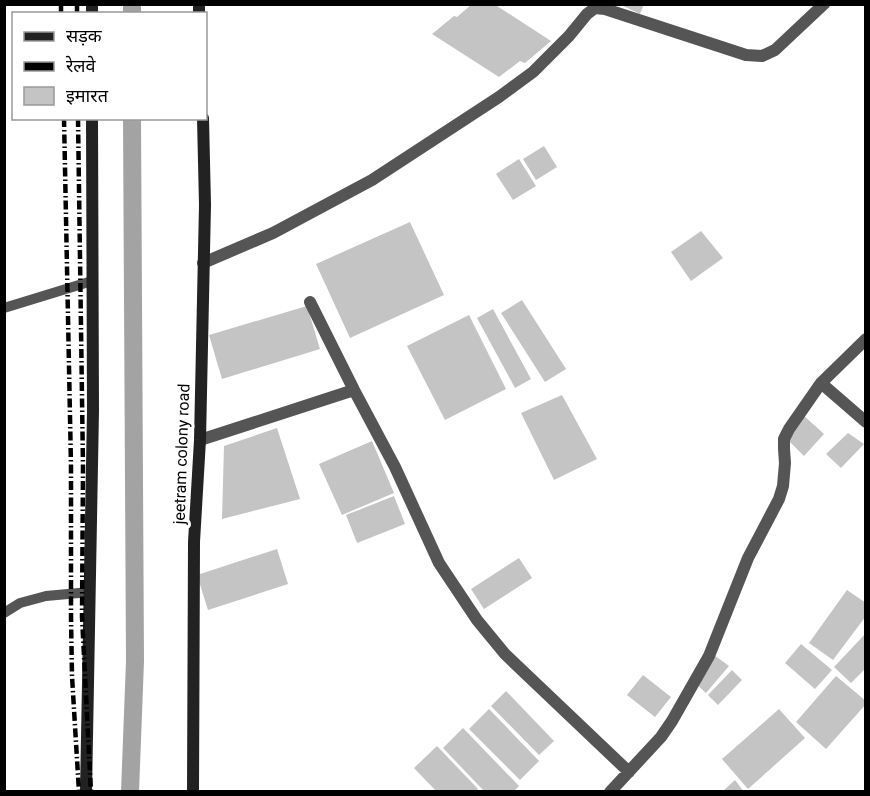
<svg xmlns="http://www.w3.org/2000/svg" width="870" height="796" font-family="Roboto,'Noto Sans Devanagari',sans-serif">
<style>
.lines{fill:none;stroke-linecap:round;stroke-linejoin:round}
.canal{stroke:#a3a3a3;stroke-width:18}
.building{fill:#c4c4c4}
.lane{stroke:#555;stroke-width:10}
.street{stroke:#555;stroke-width:12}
.secondary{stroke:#222;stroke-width:12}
.rail{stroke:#000;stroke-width:4.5;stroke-dasharray:9 3 1.5 3;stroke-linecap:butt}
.labels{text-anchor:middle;stroke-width:6;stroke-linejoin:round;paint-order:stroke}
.street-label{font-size:16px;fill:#000;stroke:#fff}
</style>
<rect width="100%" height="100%" fill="#fff"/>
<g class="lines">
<path class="canal" d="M132 4V14
M130 792 135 661 132 118"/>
</g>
<path class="building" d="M472 4H494L551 41 525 63 520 61 499 77 432 34 454 16 457 17Z
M619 4H644L640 14Z
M544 146 557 167 536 180 523 159Z
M519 159 536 186 513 200 496 174Z
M410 222 444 295 350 338 316 264Z
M701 231 723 258 691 281 671 252Z
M522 300 566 369 545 382 501 313Z
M307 306 320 349 222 379 209 335Z
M493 309 531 379 515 388 477 318Z
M469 315 506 389 445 420 407 346Z
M562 395 597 459 554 480 521 413Z
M803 415 824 434 804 456 789 441Z
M277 428 300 499 222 519 224 446Z
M848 433 864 444 841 468 826 454Z
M372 441 394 493 342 515 319 464Z
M394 496 405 524 357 543 346 515Z
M277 549 288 584 208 610 197 575Z
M519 558 532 578 484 609 471 589Z
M847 590 866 603V616L833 660 809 643Z
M866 633V668L851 683 834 667Z
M801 644 832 670 815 689 785 663Z
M714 655 729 666 706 693 695 683Z
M732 670 742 680 718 705 708 695Z
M643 675 671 697 655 717 627 695Z
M836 676 866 701V704L826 749 796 722Z
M506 691 554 741 539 755 491 706Z
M489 709 539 761 520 780 469 729Z
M779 709 805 738 748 789 722 759Z
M463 728 519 786 513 792H485L443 748Z
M437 746 478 789 476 792H437L414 768Z
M735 780 744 792H722Z"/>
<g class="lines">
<path class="lane" d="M4 308 92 281
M4 613 20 603 46 596 90 592"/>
<path class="street" d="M203 263 273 233 372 180 499 97 533 72 569 36 587 14 595 8 605 9 746 55 762 56 775 50 824 4
M310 302 354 390 395 467 439 563 477 620 505 654 629 772
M821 383 866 422
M200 440 354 390
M610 792 661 737 672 721 709 656 748 558 779 499 783 486 785 463 784 449V439L789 429 821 383 866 339"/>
<path class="secondary" d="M92 4V14
M199 4V14
M86 792 93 411 92 118
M193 792 194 542 200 440 205 205 203 118"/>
<path class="rail" d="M61 4V14
M77 4V14
M64 118 71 466V616L72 676 79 792
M78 118 83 467 82 617 91 792"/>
</g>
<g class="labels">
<g class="street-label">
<text transform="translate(181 454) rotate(-88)" y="6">jeetram colony road</text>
</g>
</g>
<rect width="870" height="796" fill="none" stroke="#000000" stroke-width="12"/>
<rect x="12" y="12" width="195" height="108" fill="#ffffff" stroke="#999999" stroke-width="1.5"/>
<rect x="24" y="32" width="30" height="9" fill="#222222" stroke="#999999" stroke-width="1.5"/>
<text x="66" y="42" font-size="18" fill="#000000">सड़क</text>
<rect x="24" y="62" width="30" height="9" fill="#000000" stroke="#999999" stroke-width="1.5"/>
<text x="66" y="72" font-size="18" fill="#000000">रेलवे</text>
<rect x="24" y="87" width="30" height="18" fill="#c4c4c4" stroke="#999999" stroke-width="1.5"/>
<text x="66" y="102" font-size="18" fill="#000000">इमारत</text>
</svg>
